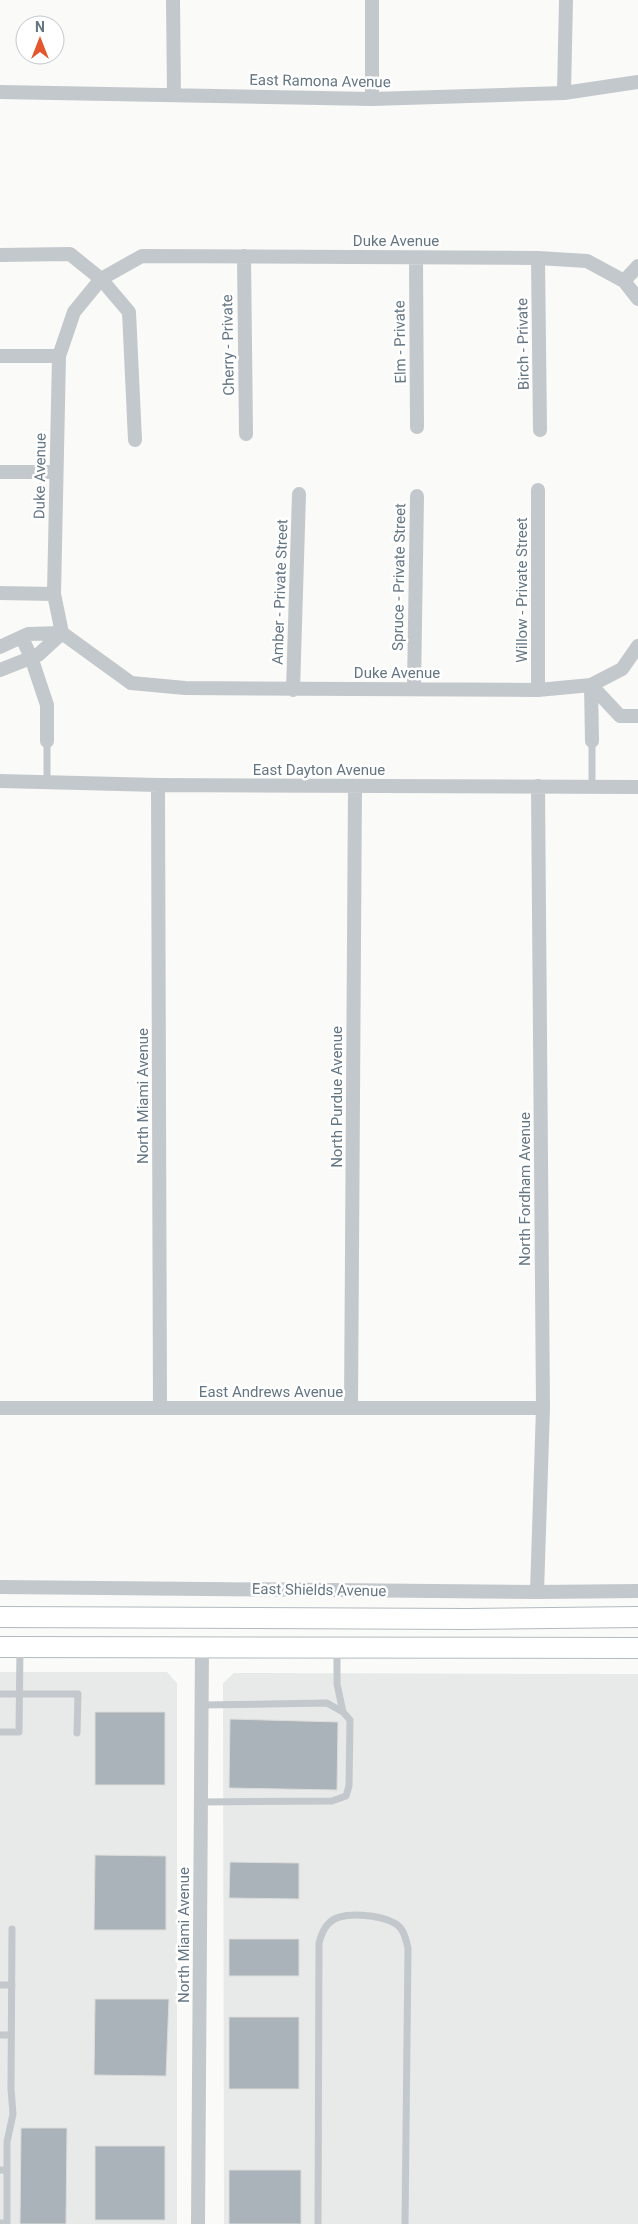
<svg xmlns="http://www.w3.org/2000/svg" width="638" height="2224" font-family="Roboto,sans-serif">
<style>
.built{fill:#e8e9e9}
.building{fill:#aab3b9;stroke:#dcdcda}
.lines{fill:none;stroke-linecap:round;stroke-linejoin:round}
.secondary-casing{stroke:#b3babf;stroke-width:22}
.lane{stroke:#c3c8cc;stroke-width:7}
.street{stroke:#c3c8cc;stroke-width:14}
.secondary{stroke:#fff;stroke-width:20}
.labels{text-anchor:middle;stroke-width:5;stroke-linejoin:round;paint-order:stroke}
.street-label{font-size:15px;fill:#657683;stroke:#fff}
</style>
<rect width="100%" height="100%" fill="#fafaf8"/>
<path class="built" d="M0 1672H167L177 1683V2224H0Z
M234 1673 638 1674V2224H224L223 1683Z"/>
<path class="building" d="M95 1712H165V1785H95Z
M230 1719 338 1722 337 1790 229 1788Z
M95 1855 166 1856V1930H94Z
M230 1862 299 1863V1899L229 1898Z
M229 1939H299V1976H229Z
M95 1999H169L166 2076 94 2075Z
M229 2017H299V2089H229Z
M21 2128H67L66 2224H20Z
M95 2146H165V2220H95Z
M229 2170H301V2224H229Z"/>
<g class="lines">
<defs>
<path id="secondary" d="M0 1617 467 1619 638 1617
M0 1647 638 1648"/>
</defs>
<use href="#secondary" class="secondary-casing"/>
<path class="lane" d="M47 741V781
M592 741V787
M337 1648V1684L343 1712
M0 1694H78L77 1733
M0 1732H19L20 1649
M201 1802 332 1801 346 1796 349 1786 350 1720 343 1712 327 1703 201 1705
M0 1985H12
M0 2035H11
M0 2170H7V2223H0
M7 2170V2142L13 2114 11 2089 12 1929
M318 2224 319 1943C321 1935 324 1928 329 1923 342 1910 382 1915 396 1924 404 1929 406 1940 408 1948L405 2224"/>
<path class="street" d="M173 0 174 95
M0 92 372 99 564 93 638 82
M564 93 566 0
M372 99V0
M0 255 70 254 101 279 129 312 135 440
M244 256 246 434
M416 258 417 427
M538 258 540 430
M624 281 638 266
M638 299 624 281 587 261 538 258 142 256 101 279 74 312 59 356 54 594 62 633 131 683 185 688 538 690 591 685 622 669 638 646
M0 356H59
M0 472H56
M538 490V690
M0 593 54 594
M22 638 31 657 47 705V741
M0 647 28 634 62 633
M0 670 38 655 62 633
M591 685 620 716H638
M591 685 592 741
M414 688 417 496
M293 690 299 494
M0 781 158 785 638 787
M158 785 160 1408
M0 1408H543
M351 1408 355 786
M0 1587 537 1592 638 1591
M537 1592 543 1408 538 786
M198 2224 202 1647"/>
<use href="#secondary" class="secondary"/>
</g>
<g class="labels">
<g class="street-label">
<text transform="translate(320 81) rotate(1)" y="5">East Ramona Avenue</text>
<text x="396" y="246">Duke Avenue</text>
<text transform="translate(400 342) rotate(-91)" y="5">Elm - Private</text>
<text transform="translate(523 344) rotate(-91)" y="5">Birch - Private</text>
<text transform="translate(228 345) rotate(-91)" y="5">Cherry - Private</text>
<text transform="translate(40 476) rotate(-89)" y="5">Duke Avenue</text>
<text transform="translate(399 577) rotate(-89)" y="5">Spruce - Private Street</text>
<text transform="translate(522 590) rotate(-90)" y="5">Willow - Private Street</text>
<text transform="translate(280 592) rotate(-88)" y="5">Amber - Private Street</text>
<text x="397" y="678">Duke Avenue</text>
<text x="319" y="775">East Dayton Avenue</text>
<text transform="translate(143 1096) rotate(-90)" y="5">North Miami Avenue</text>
<text transform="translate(337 1097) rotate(-90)" y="5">North Purdue Avenue</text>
<text transform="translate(525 1189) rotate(-90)" y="5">North Fordham Avenue</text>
<text x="271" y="1397">East Andrews Avenue</text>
<text transform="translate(319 1590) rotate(1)" y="5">East Shields Avenue</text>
<text transform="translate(184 1935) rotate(-90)" y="5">North Miami Avenue</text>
</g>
</g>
<g transform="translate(40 40)"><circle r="24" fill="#ffffff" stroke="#c1c8cd"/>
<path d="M0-4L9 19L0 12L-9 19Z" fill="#e4572e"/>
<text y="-8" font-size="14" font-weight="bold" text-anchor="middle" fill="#657683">N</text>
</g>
</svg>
